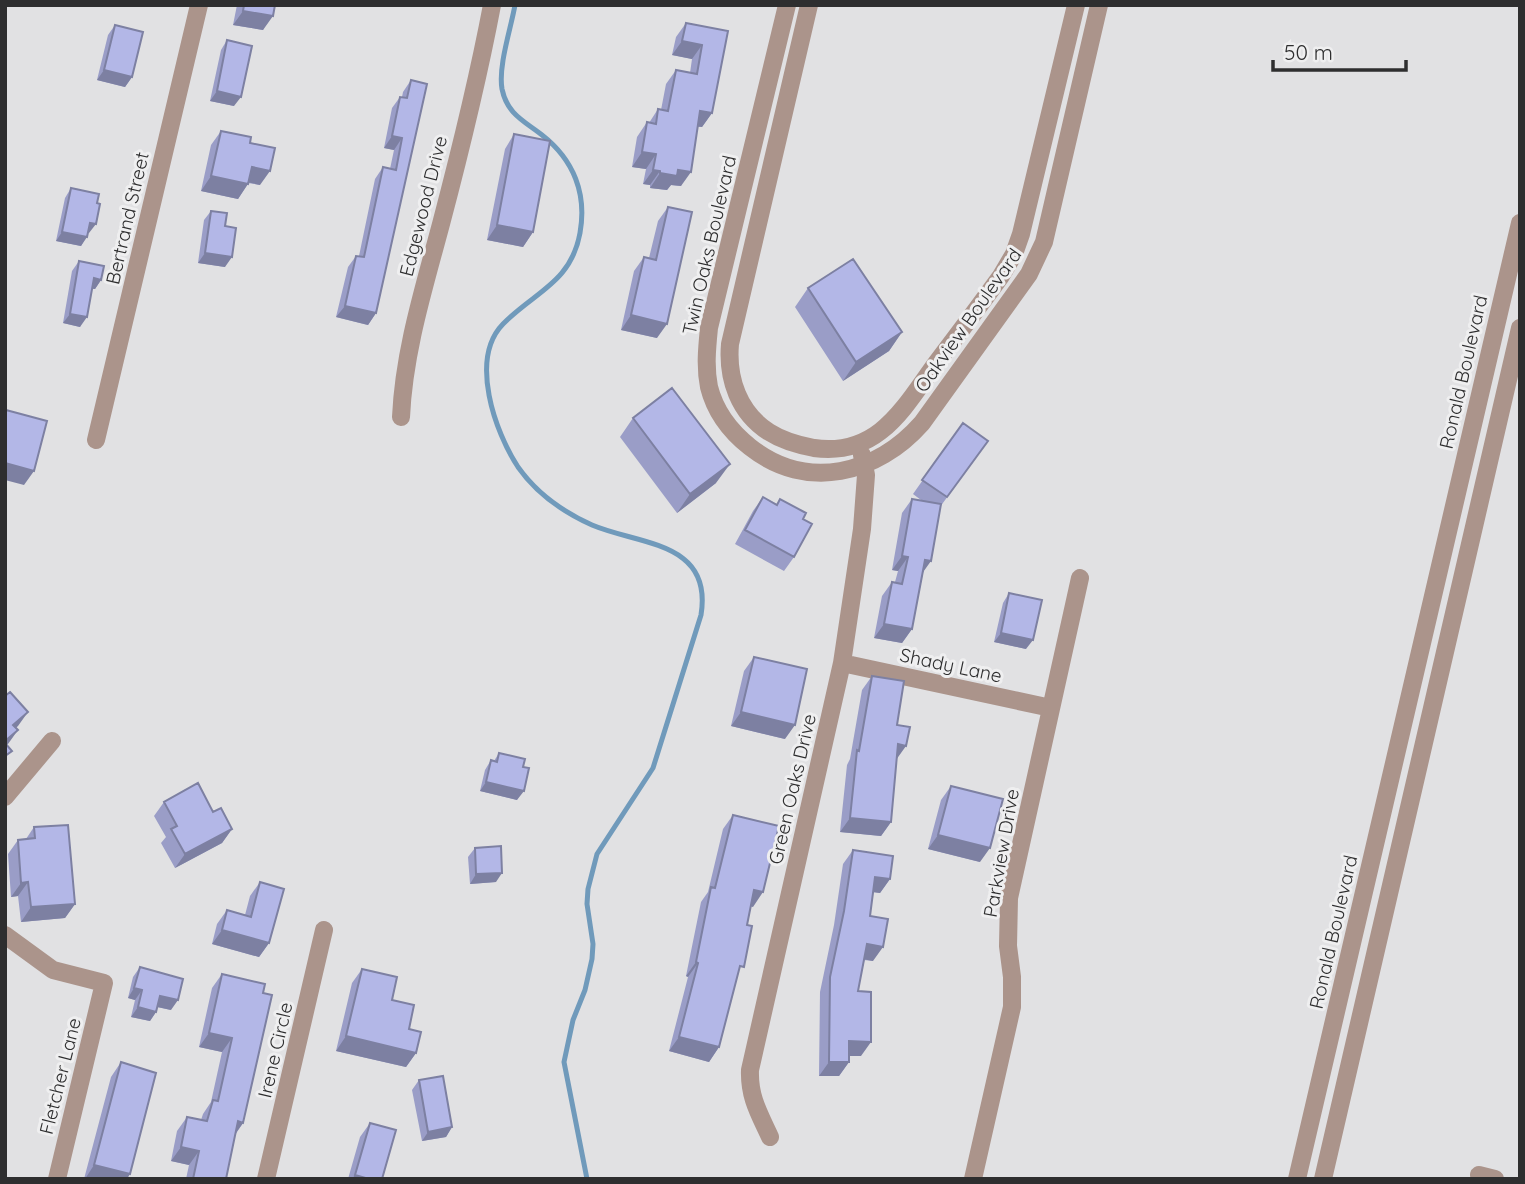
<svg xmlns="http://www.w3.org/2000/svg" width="1525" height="1184" font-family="Quicksand,sans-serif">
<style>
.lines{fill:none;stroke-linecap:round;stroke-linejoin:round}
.stream{stroke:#709abb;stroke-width:5}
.minor{stroke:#ab948b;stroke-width:18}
.wall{fill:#9a9dc7}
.shaded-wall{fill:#7d80a2}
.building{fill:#b3b7e7;stroke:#7d80a2;stroke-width:2}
.labels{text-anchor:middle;stroke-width:6;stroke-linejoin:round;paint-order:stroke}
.street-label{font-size:19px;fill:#2e2e2f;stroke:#efeff0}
</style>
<rect width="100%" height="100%" fill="#e1e1e3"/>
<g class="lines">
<path class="stream" d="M515 5C511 28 498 66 502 89 507 114 524 121 542 135 574 160 587 194 580 233 571 283 534 292 503 324 469 359 495 432 518 467 537 494 563 512 592 525 639 545 713 541 701 615L653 768 597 854 588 889 587 904 593 944 592 959 585 990 573 1020 564 1062 587 1179"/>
<path class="minor" d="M787 5 709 328C707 348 705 367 709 387 715 411 731 432 750 447 807 492 877 474 922 423L1029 274 1044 242 1099 5
M809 5 730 344C727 379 739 413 769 432 783 441 798 445 814 448 879 457 904 407 937 362 959 333 980 305 1001 276L1014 254 1021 234 1076 5
M401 417C404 351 424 288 441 224 460 152 478 79 492 5
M96 440 199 5
M842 663 1051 708
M5 797 52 741
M5 935 53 970 104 983 57 1179
M770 1137C759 1113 749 1097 750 1070L842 663 862 529 866 475 862 455
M1479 1175 1495 1179
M266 1179 324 930
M973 1179 1012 1007V977L1008 946 1009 898 1080 578
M1297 1179 1520 223
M1323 1179 1520 328"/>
</g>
<path class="wall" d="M237 5H275L263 30 233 25Z
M686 23 728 31 712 113 702 127H698L681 186 671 185 667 190 650 188V185L643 184 646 169 632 167 637 137 647 122 649 123 658 109 661 110 666 84 676 70 690 73 692 59 672 55 676 37Z
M115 25 132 77 125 87 97 80 108 35Z
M227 40 234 106 210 101 221 50Z
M411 80 376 313 368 325 336 317 348 267 356 256H359L375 179 383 167 390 169 394 150 384 148 392 108 400 97H402L403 92Z
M221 131 250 143 260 185 248 183 238 199 201 191 211 145Z
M514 134 533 232 523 247 487 240 505 149Z
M71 188 89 233H88L81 246 56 241 65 198Z
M668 207 657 338 621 330 634 271 644 257 649 258 658 221Z
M211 211 225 226V267L198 263 204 220Z
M79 261 101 280 95 289H92L80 327 63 323 72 271Z
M808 288 902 332 889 351 843 381 795 307Z
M633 418 716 483 677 513 620 437Z
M963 423 988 441 940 507 923 573 912 629 902 643 874 638 882 596 892 582H895L898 571 892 570 902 513 912 499 921 500 913 494Z
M763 497 777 504 780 499 803 519 794 557 784 571 735 544 753 511Z
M1009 593 1026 649 994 642 1003 603Z
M754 657 785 739 731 726 744 671Z
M872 676 897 725 896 760 891 822 881 836 840 832 847 765 850 759 862 690Z
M499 753 523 767 517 800 480 791 485 770 491 760 494 761Z
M951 786 980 862 928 849 941 800Z
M164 802 213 812 232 829 222 843 175 868 161 843 166 837 154 816Z
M733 815 753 907 751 906 738 975 719 1047 709 1062 669 1051 688 977 686 976 701 902 708 892 723 829Z
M34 827 75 904 65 918 21 922 18 896 11 897 8 854 18 840 26 839Z
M475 848 496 882 470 884 468 857Z
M853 850 890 879 880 893 873 892 870 916 873 961 864 960 858 991 861 1056H849V1062L839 1076H819L820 992 834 925 843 864Z
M260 882 269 943 259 957 212 944 217 924 227 910 245 915 250 896Z
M140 967 171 1010 157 1007 156 1012 150 1021 131 1017 135 1000 128 998 133 977Z
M362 969 392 1000 409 1029 416 1053 406 1067 336 1051 352 983Z
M222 974 263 993 243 1123 235 1135 226 1179H186L189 1165 171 1161 177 1131 187 1117 201 1120 203 1114 211 1102 222 1052 199 1047 212 988Z
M121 1062 127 1179H84L111 1077Z
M419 1080 452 1127 446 1137 422 1141 412 1090Z
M370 1123 382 1179H348L360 1137Z"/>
<path class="shaded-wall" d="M243 11 273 16 263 30 233 25Z
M682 41 702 45 692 59 672 55Z
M104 70 132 77 125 87 97 80Z
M217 91 241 97 234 106 210 101Z
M700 111 712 113 702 127 690 125Z
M392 136 402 138 394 150 384 148Z
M642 152 656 154 646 169 632 167Z
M252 167 270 171 260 185 242 181Z
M653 170 660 171 650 185 643 184Z
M678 170 691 172 681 186 671 185 667 190 650 188 660 173Z
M211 176 248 184 238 199 201 191Z
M90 223 96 224 89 233 83 232Z
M497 225 533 232 523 247 487 240Z
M62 232 87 237 81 246 56 241Z
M205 253 232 257 225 267 198 263Z
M94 278 101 280 95 289 87 288Z
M345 306 376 313 368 325 336 317Z
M70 314 87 317 80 327 63 323Z
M631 315 667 324 657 338 621 330Z
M902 332 889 351 843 381 856 362Z
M5 463 34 471 24 485 5 480Z
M730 464 716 483 677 513 690 494Z
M902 556 908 557 898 571 892 570Z
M925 560 931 561 921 575Z
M884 624 912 629 902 643 874 638Z
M1001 633 1033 640 1026 649 994 642Z
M28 712 18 726 5 738 13 725Z
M741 712 795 725 785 739 731 726Z
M18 730 8 744 5 746V741Z
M898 744 906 746 896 760Z
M486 782 524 791 517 800 480 791Z
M850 818 891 822 881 836 840 832Z
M232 829 222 843 175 868 185 854Z
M938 835 990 848 980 862 928 849Z
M502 873 496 882 470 884 476 874Z
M875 877 890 879 880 893 865 891Z
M28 882 18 896 11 897 21 883Z
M754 890 763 892 753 907 744 904Z
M75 904 65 918 21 922 31 907Z
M222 930 269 943 259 957 212 944Z
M867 944 883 947 873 961 857 958Z
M696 962 698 963 688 977 686 976Z
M134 988 142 990 135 1000 128 998Z
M160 996 178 1000 171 1010 153 1006Z
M138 1007 156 1012 150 1021 131 1017Z
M209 1033 232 1038 222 1052 199 1047Z
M346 1036 416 1053 406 1067 336 1051Z
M679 1037 719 1047 709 1062 669 1051Z
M849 1041 871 1042 861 1056H839Z
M829 1062H849L839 1076H819Z
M238 1121 243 1123 233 1137Z
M452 1127 446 1137 422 1141 428 1132Z
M181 1147 199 1151 189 1165 171 1161Z
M94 1165 130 1174 127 1179H85Z
M355 1175 369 1179H352Z"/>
<path class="building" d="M244 5H275L273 16 243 11Z
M686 23 728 31 712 113 700 111 691 172 678 170 677 176 660 173V171L653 170 656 154 642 152 647 122 656 124 658 109 668 111 676 70 697 74 702 45 682 41Z
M115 25 143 32 132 77 104 70Z
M227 40 252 46 241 97 217 91Z
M411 80 427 84 376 313 345 306 356 256 364 257 383 167 396 170 402 138 392 136 400 97 407 98Z
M221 131 251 137 250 143 275 148 270 171 252 167 248 184 211 176Z
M514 134 550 141 533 232 497 225Z
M71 188 99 194 97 203 100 204 96 224 90 223 87 237 62 232Z
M668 207 692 212 667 324 631 315 644 257 656 260Z
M211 211 227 213 225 226 236 228 232 257 205 253Z
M853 259 902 332 856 362 808 288Z
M79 261 104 266 101 280 94 278 87 317 70 314Z
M672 388 730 464 690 494 633 418Z
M6 410 47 421 34 471 5 463V415Z
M963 423 988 441 947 497 922 480Z
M763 497 777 505 780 499 806 513 803 519 812 524 794 557 745 530Z
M912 499 941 504 931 561 925 560 912 629 884 624 892 582 902 584 908 557 902 556Z
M1009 593 1042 600 1033 640 1001 633Z
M754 657 807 669 795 725 741 712Z
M872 676 904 681 897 725 910 727 906 746 898 744 891 822 850 818 857 750 859 751Z
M10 692 28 712 13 725 18 730 5 741V696Z
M5 743 12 751 5 756Z
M499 753 525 759 523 767 529 768 524 791 486 782 491 760 497 762Z
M198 783 213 812 221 808 232 829 185 854 171 829 177 826 164 802Z
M951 786 1003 799 990 848 938 835Z
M733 815 779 826 763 892 754 890 747 925 752 926 744 967 740 966 719 1047 679 1037 698 963 696 962 711 887 715 888Z
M68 825 75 904 31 907 28 882 21 883 18 840 35 838 34 827Z
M501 846 502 873 476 874 475 848Z
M853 850 893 856 890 879 875 877 870 916 888 919 883 947 867 944 858 991 871 992V1042L849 1041V1062H829L830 977 844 911Z
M260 882 284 889 269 943 222 930 227 910 251 917Z
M140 967 183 979 178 1000 160 996 156 1012 138 1007 142 990 134 988Z
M362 969 397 977 392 1000 414 1005 409 1029 421 1032 416 1053 346 1036Z
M222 974 265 984 263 993 272 995 243 1123 238 1121 226 1179H193L199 1151 181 1147 187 1117 207 1121 213 1100 218 1101 232 1038 209 1033Z
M121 1062 156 1073 130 1174 94 1165Z
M443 1076 452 1127 428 1132 419 1080Z
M370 1123 396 1130 382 1179H369L355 1175Z"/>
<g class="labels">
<g class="street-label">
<text transform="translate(423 206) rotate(-76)" y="7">Edgewood Drive</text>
<text transform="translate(127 218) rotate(-77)" y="7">Bertrand Street</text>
<text transform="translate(709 245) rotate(-77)" y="7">Twin Oaks Boulevard</text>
<text transform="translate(968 320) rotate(-55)" y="7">Oakview Boulevard</text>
<text transform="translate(1463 372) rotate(-77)" y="7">Ronald Boulevard</text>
<text transform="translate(951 665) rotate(12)" y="7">Shady Lane</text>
<text transform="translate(792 789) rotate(-77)" y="7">Green Oaks Drive</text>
<text transform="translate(1001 853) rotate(-80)" y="7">Parkview Drive</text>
<text transform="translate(1333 932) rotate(-77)" y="7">Ronald Boulevard</text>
<text transform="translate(275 1050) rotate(-77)" y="7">Irene Circle</text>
<text transform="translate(60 1076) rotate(-76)" y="7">Fletcher Lane</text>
</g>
</g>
<rect width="1525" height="1184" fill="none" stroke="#2e2e2f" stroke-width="14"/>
<path d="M1273 60v10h133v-10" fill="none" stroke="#2e2e2f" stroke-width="3.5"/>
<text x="1284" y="60" font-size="21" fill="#2e2e2f" stroke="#efeff0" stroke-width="5" paint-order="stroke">50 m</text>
</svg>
